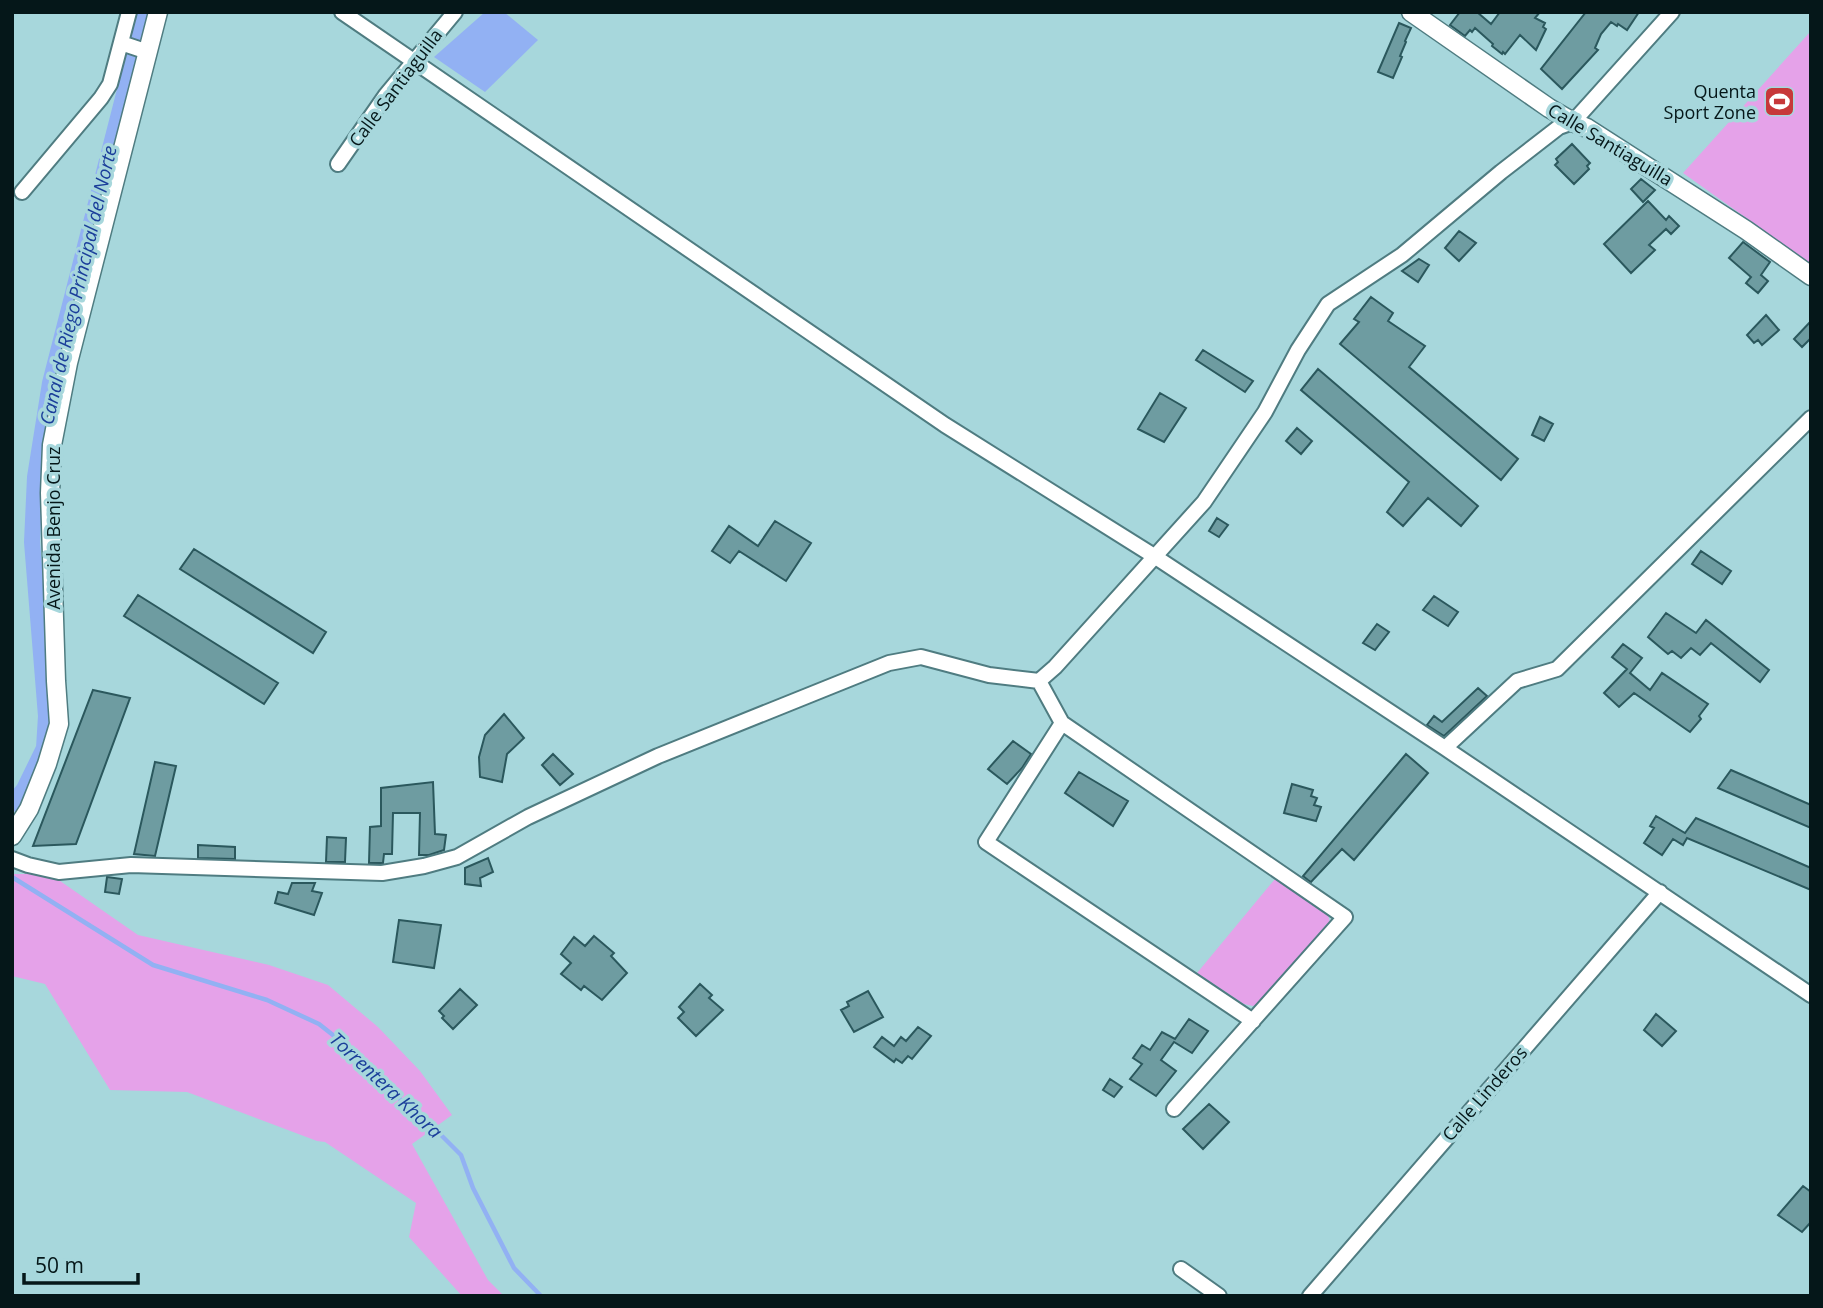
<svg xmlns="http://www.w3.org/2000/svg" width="1823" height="1308" font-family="'Open Sans',sans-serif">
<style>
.green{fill:#e5a2e9}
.water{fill:#92b1f3}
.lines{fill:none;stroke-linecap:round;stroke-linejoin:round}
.stream{stroke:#92b1f3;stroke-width:4.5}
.canal{stroke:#92b1f3;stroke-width:16}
.building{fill:#6e9ca1;stroke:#2b585d;stroke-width:2}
.minor-casing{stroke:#4f7c81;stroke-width:18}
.tertiary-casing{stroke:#4f7c81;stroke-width:21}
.minor{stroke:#fff;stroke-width:14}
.tertiary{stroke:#fff;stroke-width:18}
.labels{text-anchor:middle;stroke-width:7;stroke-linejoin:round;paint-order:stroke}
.street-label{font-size:18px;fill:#051719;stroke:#a7d7dc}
.poi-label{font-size:18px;fill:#051719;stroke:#a7d7dc;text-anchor:end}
.water-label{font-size:19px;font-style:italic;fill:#1b3e9a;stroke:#a7d7dc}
</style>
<rect width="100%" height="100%" fill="#a7d7dc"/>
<path class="green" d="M1811 31V264L1683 173Z
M12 874H50L138 935 269 965 328 985 378 1027 420 1071 452 1115 412 1144 488 1280 504 1296H462L409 1237 416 1203 325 1142 317 1141 187 1092 110 1090 45 984 12 976Z
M1275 879 1328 915 1330 923 1261 1002 1253 1006 1244 1004 1197 973Z"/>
<path class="water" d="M485 12H504L538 40 485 92 434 57Z"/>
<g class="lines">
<path class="stream" d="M12 877 153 965 267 1000 319 1024 343 1043 387 1088 435 1129 461 1155 473 1188 514 1268 541 1296"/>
<path class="canal" d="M12 804 24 789 44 748 46 716 32 542 35 477 50 383 145 12"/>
</g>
<path class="building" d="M1460 12H1477L1491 24 1500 12H1540L1535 18 1545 23 1543 27 1546 29 1536 50 1520 35 1505 54 1503 52 1502 54 1492 46 1493 44 1475 28 1472 32 1470 30 1465 36 1450 25Z
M1586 12H1639L1627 30 1618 24 1617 26 1611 22 1601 34 1595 48 1598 50 1562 89 1541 69Z
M1399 23 1411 28 1405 41 1406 42 1400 56 1402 57 1393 78 1378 72Z
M1572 144 1590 163 1587 166 1589 169 1574 184 1555 165 1558 162 1556 159Z
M1641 179 1655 190 1643 202 1631 189Z
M1648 201 1666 220 1669 216 1679 226 1671 234 1666 229 1649 245 1655 250 1631 273 1604 244Z
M1459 231 1476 243 1459 261 1445 248Z
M1743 242 1770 262 1761 275 1768 281 1758 293 1746 283 1751 277 1729 258Z
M1419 259 1429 265 1418 282 1402 271Z
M1371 297 1393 313 1388 321 1425 346 1409 367 1518 459 1501 480 1340 344 1359 322 1354 319Z
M1766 315 1779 330 1762 345 1758 340 1754 343 1747 335Z
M1811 321V338L1802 347 1794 339Z
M1203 350 1253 381 1245 392 1196 360Z
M1318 369 1478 506 1461 526 1428 498 1403 526 1387 512 1409 482 1301 390Z
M1160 393 1186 408 1164 442 1138 429Z
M1540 417 1553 424 1544 441 1532 435Z
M1297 428 1312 441 1301 454 1286 441Z
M1217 518 1228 525 1219 537 1209 531Z
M775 521 811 543 786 581 739 551 730 563 712 551 729 526 758 546Z
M194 549 326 632 313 653 180 569Z
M1701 551 1731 571 1722 584 1692 564Z
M138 595 278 683 264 704 124 616Z
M1434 596 1458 612 1448 626 1423 610Z
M1666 613 1696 633 1706 620 1769 670 1760 682 1711 643 1700 655 1691 648 1681 658 1672 651 1668 654 1648 637Z
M1377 624 1389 632 1375 650 1363 643Z
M1623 644 1642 658 1630 673 1650 690 1662 673 1708 704 1699 716 1701 719 1690 732 1634 693 1619 707 1604 693 1627 669 1612 657Z
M1478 688 1487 696 1444 736 1427 725 1434 716 1442 722Z
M93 690 130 698 76 844 33 846Z
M504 714 524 738 507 754 502 782 480 777 479 757 485 735Z
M1013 741 1031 754 1022 768 1007 784 988 769Z
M553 754 573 774 560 785 542 765Z
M1406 754 1428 773 1354 860 1342 849 1311 882 1308 880 1303 876Z
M155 762 176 766 155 856 134 854Z
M1731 770 1811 805V828L1718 788Z
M1079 772 1128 801 1113 826 1065 793Z
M433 782 435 834 446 835 444 850 429 855H419L420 813H393L392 854H384L383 863H369L370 827 381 826V788Z
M1292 784 1313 790 1311 796 1317 798 1314 805 1321 807 1316 821 1284 813Z
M1656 816 1685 833 1696 818 1811 868V890L1687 838 1683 845 1673 839 1662 855 1644 843 1654 828 1650 826Z
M327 837 346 838 345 862H326Z
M198 845 235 847V859L198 858Z
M488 858 493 872 480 878 481 886 465 884V868Z
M107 877 122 879 119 894 105 892Z
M292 883H315L312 891 322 893 314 915 275 903 278 892 288 894Z
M399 920 441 925 434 968 393 962Z
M594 936 614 953 611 956 627 973 602 1000 584 986 581 990 561 974 571 963 561 954 574 937 585 946Z
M700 984 712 995 709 998 723 1010 696 1036 678 1018 684 1012 679 1007Z
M460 989 477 1005 453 1029 442 1018 444 1016 439 1011Z
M868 991 883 1017 854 1032 841 1010 849 1006 847 1002Z
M1656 1014 1676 1031 1662 1046 1644 1030Z
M1189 1019 1208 1031 1192 1053 1174 1042 1161 1060 1176 1071 1156 1096 1130 1079 1142 1064 1133 1058 1142 1045 1150 1050 1162 1032 1175 1039Z
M918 1027 931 1036 912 1059 908 1056 902 1063 896 1059 894 1062 874 1047 882 1037 894 1046 901 1037 906 1041Z
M1110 1079 1122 1087 1114 1097 1103 1090Z
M1209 1104 1229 1122 1203 1149 1183 1129Z
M1803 1186 1811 1192V1222L1802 1232 1778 1215Z"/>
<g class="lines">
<defs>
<path id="minor" d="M342 12 945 425 1154 556 1445 748 1811 995
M121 43 148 52
M338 164 386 95 455 12
M22 192 101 98 110 84 129 12
M1039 681 1062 723 1345 917 1174 1109
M1062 723 986 842 1253 1021
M1445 748 1517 681 1557 669 1811 418
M12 859 28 865 59 872 131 865 382 873 424 866 457 857 528 817 658 756 889 663 921 657 989 675 1039 681 1055 667 1204 502 1265 412 1298 350 1328 304 1402 255 1501 172 1559 127 1573 122 1672 12
M1181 1269 1219 1296
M1310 1296 1660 892"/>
<path id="tertiary" d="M1411 12 1549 108 1573 122 1587 128 1746 230 1811 276
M12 836 29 809 47 764 59 724 56 681 50 493 52 445 68 363 158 12"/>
</defs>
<use href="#minor" class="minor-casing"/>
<use href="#tertiary" class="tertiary-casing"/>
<use href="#minor" class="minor"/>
<use href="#tertiary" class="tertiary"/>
</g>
<defs>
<symbol id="stadium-square" viewBox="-11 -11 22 22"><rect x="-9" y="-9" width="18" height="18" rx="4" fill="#c7383a" stroke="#a7d7dc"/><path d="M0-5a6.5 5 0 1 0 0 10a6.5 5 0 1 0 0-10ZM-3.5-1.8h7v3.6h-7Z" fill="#fff"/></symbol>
</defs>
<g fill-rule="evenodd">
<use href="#stadium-square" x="1762" y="84" width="35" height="35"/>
</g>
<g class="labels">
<g class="street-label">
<text transform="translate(396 88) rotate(-53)" y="6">Calle Santiaguilla</text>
<text transform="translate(1610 145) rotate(31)" y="6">Calle Santiaguilla</text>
<text transform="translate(54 528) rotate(-90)" y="6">Avenida Benjo Cruz</text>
<text transform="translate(1485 1094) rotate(-49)" y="6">Calle Linderos</text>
</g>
<g class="poi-label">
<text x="1756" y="98">Quenta<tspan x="1756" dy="21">Sport Zone</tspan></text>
</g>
<g class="water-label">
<text transform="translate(78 285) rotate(-77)" y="7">Canal de Riego Principal del Norte</text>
<text transform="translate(386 1085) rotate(43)" y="7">Torrentera Khora</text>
</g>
</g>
<rect width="1823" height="1308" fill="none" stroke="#051719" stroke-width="28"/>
<path d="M24 1273v10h114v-10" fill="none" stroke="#051719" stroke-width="3.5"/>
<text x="35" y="1273" font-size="21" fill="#051719" stroke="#a7d7dc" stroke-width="5" paint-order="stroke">50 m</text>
</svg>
